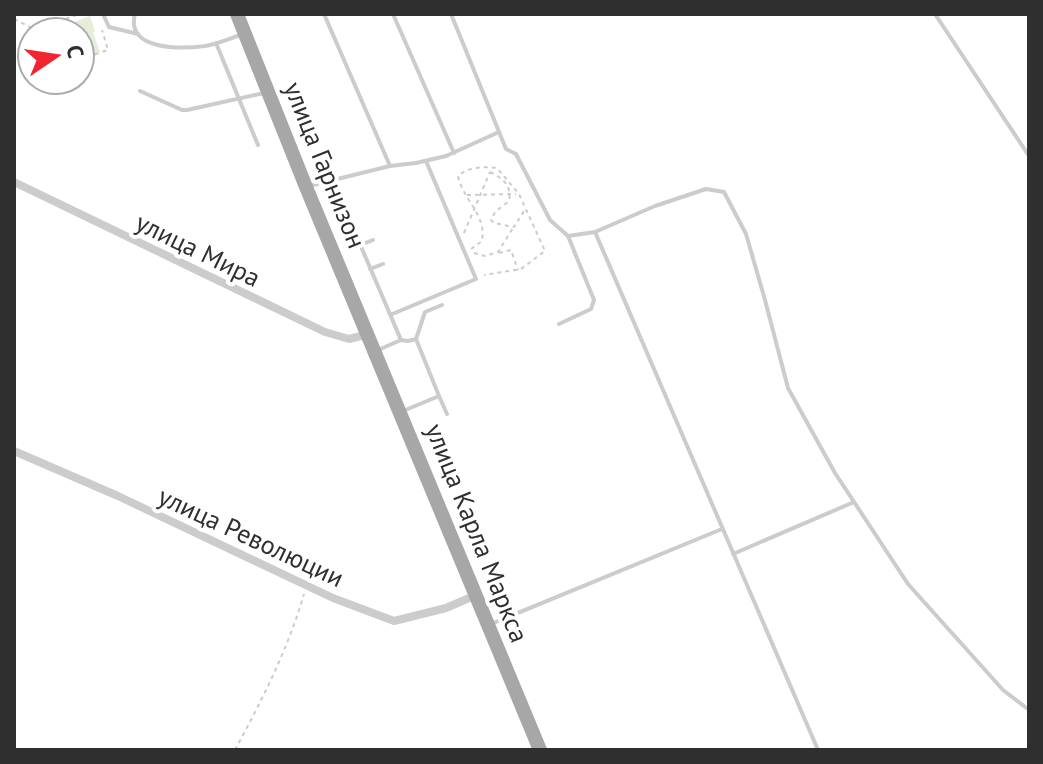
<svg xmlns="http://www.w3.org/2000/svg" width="1043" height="764" font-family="'PT Sans',sans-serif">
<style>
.green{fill:#e5eddb}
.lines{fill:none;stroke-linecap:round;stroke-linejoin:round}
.path{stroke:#ccc;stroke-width:2;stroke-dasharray:4 4;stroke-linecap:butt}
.service{stroke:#ccc;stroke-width:4}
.minor{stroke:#ccc;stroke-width:8}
.primary{stroke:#a7a7a7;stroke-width:14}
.labels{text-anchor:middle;stroke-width:8;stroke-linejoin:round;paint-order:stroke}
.street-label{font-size:26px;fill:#2f2f2f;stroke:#fff}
</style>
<rect width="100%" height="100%" fill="#fff"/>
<path class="green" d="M90 16 95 31 93 32 100 52 93 54 80 48V32H63L71 23Z"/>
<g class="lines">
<path class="path" d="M14 19 36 30 79 14
M80 50 93 55 108 50 102 30
M490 172C503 178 512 186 509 201L495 212 491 220 494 223 514 227 524 211
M467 195 516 194
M464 233 490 172
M471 249 482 241C487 215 463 200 458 176 468 167 484 166 497 168L519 194 545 251 521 269 484 275
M474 253 485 256 498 252 513 228
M499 253 511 250 518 270
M235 750C262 700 288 649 304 594"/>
<path class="service" d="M103 14 109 27 138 34
M135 14C125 51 182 49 205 46 218 44 231 38 243 34
M393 14 454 153
M451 14 506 149 516 154 550 220 568 236 595 232 655 206 706 189 724 192 746 234 765 300 788 388 835 473 908 584 1003 690 1029 710
M935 14 1029 156
M216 43 258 145
M140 91 182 110H187L264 93
M390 166 416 163 446 156 499 132
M333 181 401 340 378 350
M309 186 390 166 324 14
M595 232 818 750
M360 245 373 240
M370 269 383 264
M390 315 476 279 426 161
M559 324 591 309 594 300 568 236
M416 339 425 312 442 305
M401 340 408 341 416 339 439 396 403 411
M439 396 447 414
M733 554 854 502
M491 624 722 529"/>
<path class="minor" d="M14 182 325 332 349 339 369 334
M14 451 118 496 333 598 394 621 446 608 476 595"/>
<path class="primary" d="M237 14 306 187 540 750"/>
</g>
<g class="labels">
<g class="street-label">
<text transform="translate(325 165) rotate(68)" y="9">улица Гарнизон</text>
<text transform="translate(198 250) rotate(26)" y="9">улица Мира</text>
<text transform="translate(477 533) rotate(68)" y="9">улица Карла Маркса</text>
<text transform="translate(251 537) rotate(25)" y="9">улица Революции</text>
</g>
</g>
<rect width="1043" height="764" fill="none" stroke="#2f2f2f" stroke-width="32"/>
<g transform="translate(56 56) rotate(77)"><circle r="38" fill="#ffffff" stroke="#acacac" stroke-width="2"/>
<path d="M0-6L14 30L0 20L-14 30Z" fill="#f32332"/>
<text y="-12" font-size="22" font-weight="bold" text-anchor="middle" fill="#2f2f2f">С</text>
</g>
</svg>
